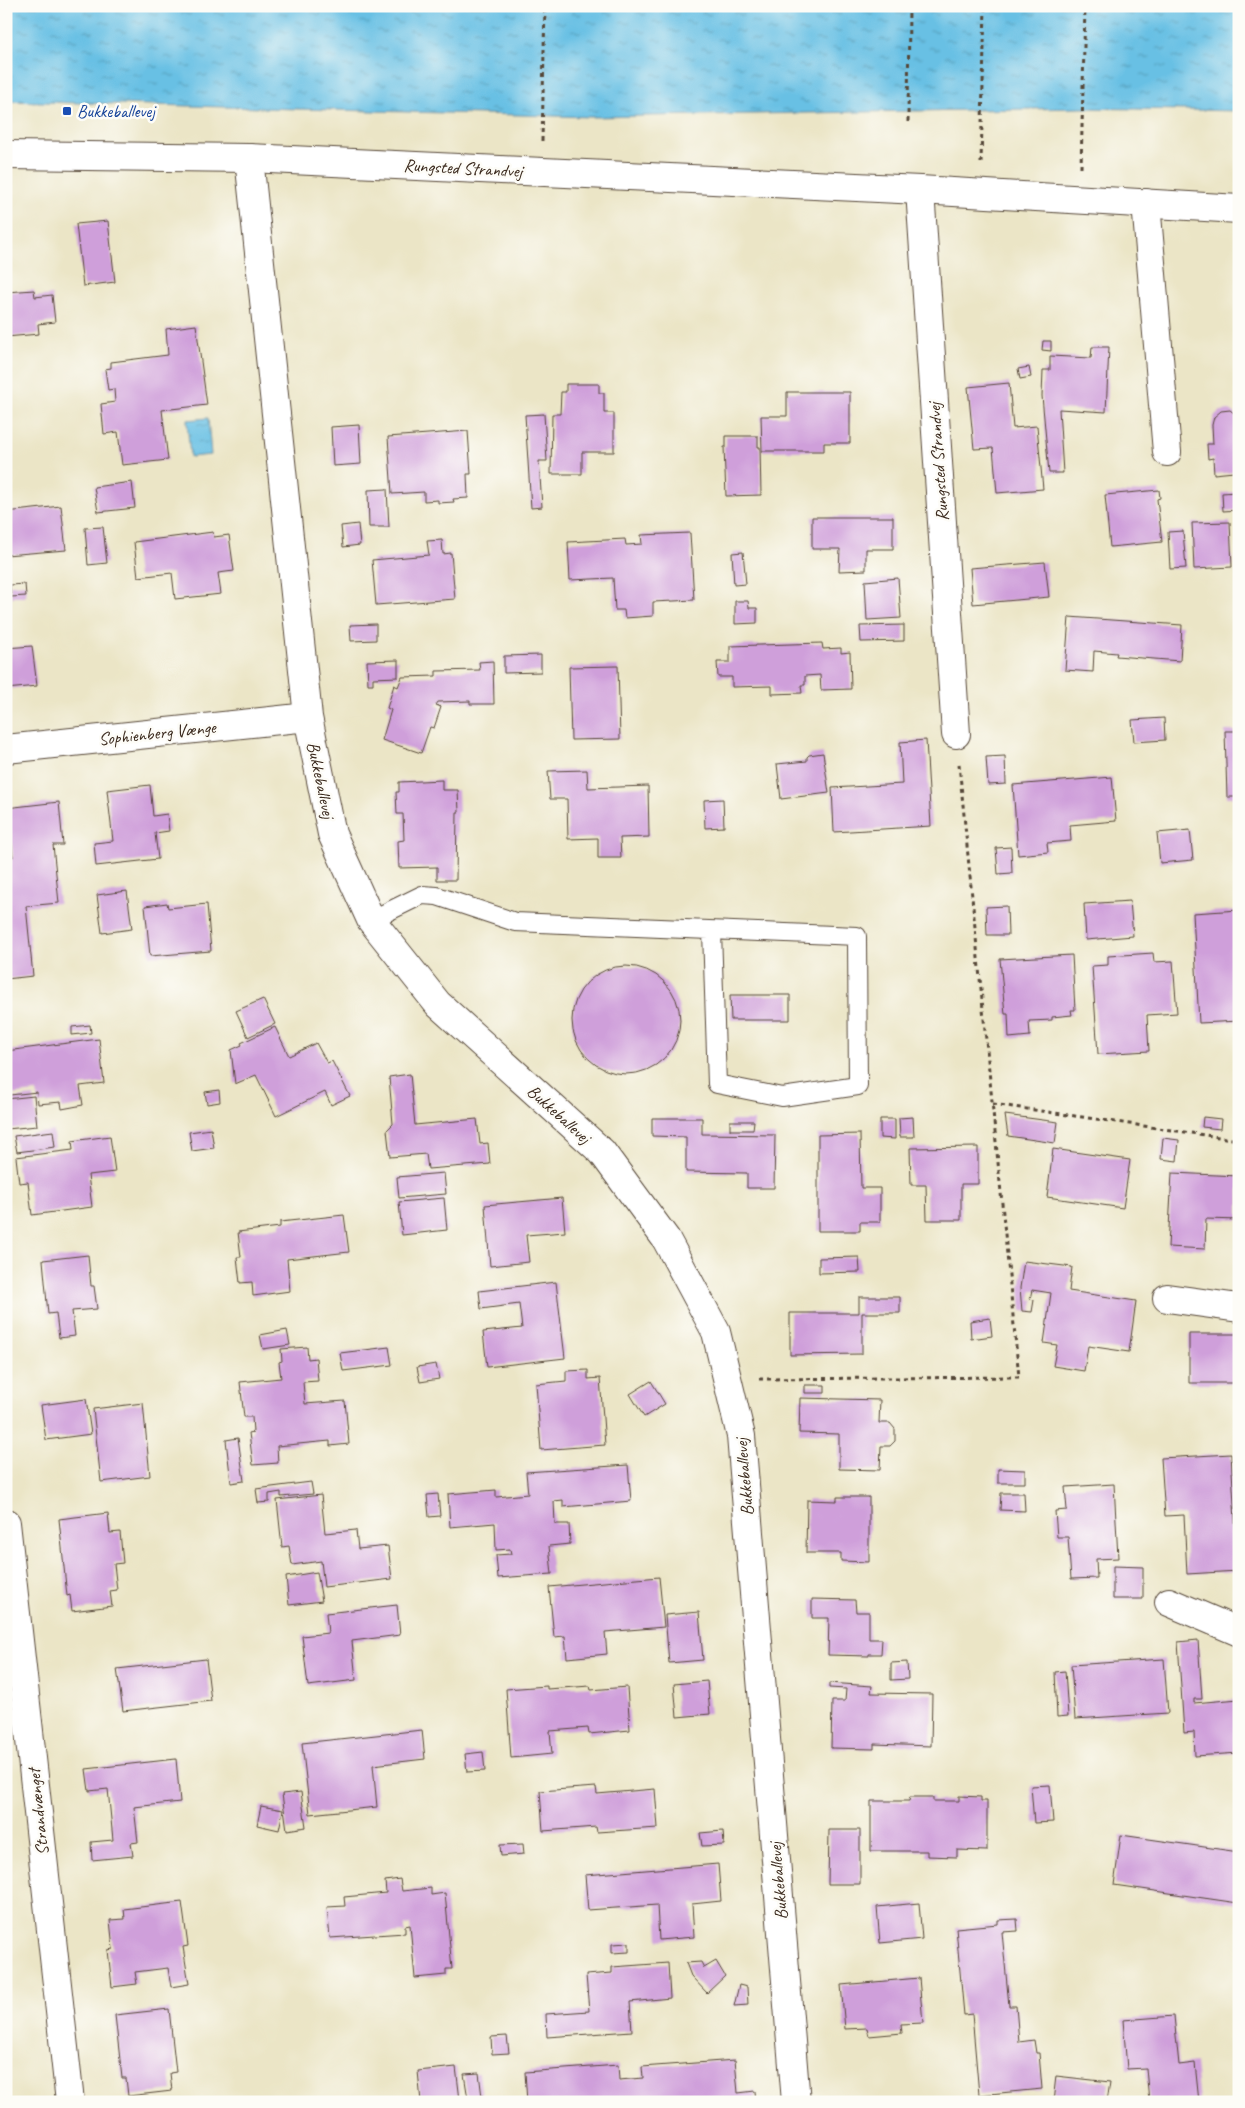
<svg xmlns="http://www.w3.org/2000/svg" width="1245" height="2108" font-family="Caveat,sans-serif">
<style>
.water{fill:url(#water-ripples);stroke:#517581}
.building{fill:#cf9fda}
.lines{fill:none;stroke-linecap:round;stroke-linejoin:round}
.lane-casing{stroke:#554637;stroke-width:20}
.street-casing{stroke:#554637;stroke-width:30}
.secondary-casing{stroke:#554637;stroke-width:30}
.path{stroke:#554637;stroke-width:3;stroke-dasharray:4 4;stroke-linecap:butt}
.lane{stroke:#fff;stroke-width:18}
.street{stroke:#fff;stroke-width:28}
.secondary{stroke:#fff;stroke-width:28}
.transit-dot{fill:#1a4fb4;stroke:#fdfcf7;stroke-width:2}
.labels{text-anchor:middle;stroke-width:5;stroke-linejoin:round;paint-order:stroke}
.transit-label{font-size:18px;fill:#164399;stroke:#fdfcf7;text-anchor:start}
.street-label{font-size:18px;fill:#3b2a1e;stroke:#fdfcf7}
</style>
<defs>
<pattern id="water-ripples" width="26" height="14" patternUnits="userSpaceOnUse" patternTransform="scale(1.25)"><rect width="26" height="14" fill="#67c0e4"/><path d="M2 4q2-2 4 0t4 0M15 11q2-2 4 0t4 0" fill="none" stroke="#569cb8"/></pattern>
</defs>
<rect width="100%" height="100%" fill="#fdfcf7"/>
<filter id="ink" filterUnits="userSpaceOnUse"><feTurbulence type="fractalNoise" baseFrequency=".02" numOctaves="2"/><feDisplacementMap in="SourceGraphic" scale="10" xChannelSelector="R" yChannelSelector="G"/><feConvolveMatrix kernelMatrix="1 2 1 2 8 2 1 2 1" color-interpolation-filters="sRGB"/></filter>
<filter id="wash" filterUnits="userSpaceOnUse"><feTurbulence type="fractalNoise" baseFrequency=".0096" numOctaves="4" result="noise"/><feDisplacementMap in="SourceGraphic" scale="20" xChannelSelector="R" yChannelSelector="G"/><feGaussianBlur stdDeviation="1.12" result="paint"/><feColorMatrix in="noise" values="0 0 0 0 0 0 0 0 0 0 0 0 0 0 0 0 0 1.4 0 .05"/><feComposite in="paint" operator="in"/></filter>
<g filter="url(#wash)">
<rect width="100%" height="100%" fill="#ebe5c6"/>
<path class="water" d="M6 6H1239V111L1082 108 591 117 6 101Z
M208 418 211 455 190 457 187 420Z"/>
<g id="blocks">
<path class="building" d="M108 221 115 282 83 286 76 224Z
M34 290 35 297 52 295 55 322 38 324 39 334 6 337V292Z
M196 325 207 405 162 410 168 460 122 465 118 432 104 434 101 404 115 402 114 389 108 390 105 369 111 368V362L168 355 166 329Z
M1043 341H1051V351L1042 350Z
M1092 347H1109L1106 412 1059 409 1063 473H1049L1042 396 1043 370H1050V356L1091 358Z
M1029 367 1031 377 1020 379 1018 369Z
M1009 383 1013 428 1037 426 1043 489 997 493 993 448 974 449 968 387Z
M566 384H599V393H604V413H614V452H582V474H551L552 414H560L561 392H566Z
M787 392H850V443H824V451H762L761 416H787Z
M1230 410 1239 417V510L1223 511 1222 493 1236 492 1234 472 1214 474 1213 458 1208 459 1207 444H1213L1212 425 1214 417 1221 411Z
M544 414 547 461H539L542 507 531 508 525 415Z
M359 425 361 464 333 466 331 427Z
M468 431 471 474H467L468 498 453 499 454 502 438 503V500L424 501V492L392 494 388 437Z
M726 436H758V447H760L761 495 726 496 724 447H726Z
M132 482 135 508 98 512 94 487Z
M387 489 389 527H369L368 490Z
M1159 490 1160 498 1157 499 1162 542 1110 547 1105 495Z
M61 506 66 550 6 555V512Z
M812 517H893V549H866V570L839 571 840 549H812Z
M1230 522 1232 567 1194 569 1192 523Z
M358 524 360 545 343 547 341 526Z
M103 527 107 563 88 565 85 528Z
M1183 531 1186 568 1170 569 1168 532Z
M213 532 214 537 229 535 234 571 218 573 221 594 175 599 172 573 138 577 134 542Z
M690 533 694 600 653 602V616L625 618 624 610H615L613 578 570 580 568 542 625 539 626 545 642 544 641 535Z
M442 540 443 554 451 553 455 599 376 605 372 560 429 555 427 541Z
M743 552 746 584 734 585 732 553Z
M1045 562 1049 597 973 604 970 568Z
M898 578 901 618 867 620 865 581Z
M25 584 26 596 11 597 10 585Z
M735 601H748L749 608H757V623L735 624Z
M1069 617 1182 625 1180 661 1116 656 1117 653 1094 651 1093 672 1065 670Z
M376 624V640L351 641 350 625Z
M904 625V641L861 642 860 626Z
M822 643 823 649 841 648V653L850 652 851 689 821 690 820 675 805 676V685H801L802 693 772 694V686L732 687V677H718L717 662H730V646Z
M32 646 37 686 6 689V648Z
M541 655V672L504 673V656Z
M398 660V677L373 678V684H368L367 661Z
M493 661 494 704H470V701L438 702 436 705 441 707 434 728 430 727 421 753 382 740 391 710 387 708 394 685 398 687 402 677 436 676V671L480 670 479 662Z
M618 666 620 739 571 740 569 667Z
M1164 718 1165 740 1134 742 1132 720Z
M1225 731H1239V797H1227Z
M926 740 931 826 834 832 832 788 902 784 900 742Z
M823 753 829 793 781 799 777 764 807 761V757L809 755Z
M1005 756 1006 784 988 785 986 757Z
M587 770 588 788 648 786 649 837 620 838 621 858H598V838L568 839 567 799H550L548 771Z
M1112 777 1116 821 1070 825 1071 841 1047 843 1048 852 1018 855 1013 785Z
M442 780V790H458L459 812H457L456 880H437V867L399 868 398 841 404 840 403 814H397L396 792H399V782Z
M150 785 153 816 167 814 169 831 155 833 158 859 96 866 94 843 113 841 107 790Z
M723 799 724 827 705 828 704 800Z
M59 802 63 845H53L59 903 26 906 33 976 6 979V857H13L10 827H6V808Z
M1190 830 1193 860 1160 863 1157 833Z
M1011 847 1012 873 998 874 996 848Z
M127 891 132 929 102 933 97 895Z
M1130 901 1133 936 1086 940 1084 904Z
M167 903 168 908 207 904 211 951 150 956 145 906Z
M1007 906 1008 935H987L986 907Z
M1239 910V1021L1199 1023 1193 913Z
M1153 953 1154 962 1173 961 1177 1013 1147 1015 1149 1051 1098 1054 1092 966 1108 965V956Z
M1072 955 1075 1010H1071L1072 1015 1052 1017V1020L1029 1021 1030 1036 1009 1038 1008 1014H1005L1000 959Z
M572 1020a54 54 0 1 1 108 0a54 54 0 1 1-108 0Z
M730 995H790V1020H731Z
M263 999 275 1024 248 1037 236 1011Z
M90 1025 91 1033 72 1035V1027Z
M275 1027 289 1056 316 1043 327 1063 332 1061 350 1096 331 1105 325 1092 276 1116 256 1075 235 1084 231 1050 242 1045 241 1043Z
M99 1039 104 1083 80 1086 83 1105 62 1109 61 1102 38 1104 37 1092 10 1095 6 1051Z
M410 1074 415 1125 477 1119 480 1144 488 1143 490 1164 428 1169 426 1154 390 1157 387 1130 393 1124 389 1077Z
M219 1090 220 1102 207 1104 205 1092Z
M34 1096 37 1126 7 1129 6 1099Z
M1005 1115 1058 1122 1055 1143 1008 1136Z
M913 1117 914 1137H900L899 1118Z
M1203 1117 1221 1119 1220 1129 1202 1127Z
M652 1118H702V1134L775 1135 774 1188H747V1173L686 1172V1137L652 1136Z
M880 1119H895V1139L880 1138Z
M730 1121H754L753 1130H730Z
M211 1129 214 1148 192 1151 189 1132Z
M53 1131 55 1147 17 1152 14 1136Z
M860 1134 861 1188H880V1222H860V1231H818V1135Z
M110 1136 115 1172 88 1175 92 1207 32 1215 28 1182 19 1183 16 1157 73 1150 72 1141Z
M1163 1138 1179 1140 1177 1161 1161 1159Z
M978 1147V1184H961V1220H927L926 1185H911L910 1148Z
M1053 1149 1130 1160 1123 1208 1047 1197Z
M444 1173 446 1194 399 1198 397 1177Z
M1172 1173 1239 1176V1220L1206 1219 1205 1249 1168 1247Z
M444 1198 447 1230 402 1235 399 1202Z
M562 1198 565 1232 526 1235 529 1262 490 1266 485 1205Z
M344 1215 349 1252 287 1259 290 1291 253 1296 252 1282 240 1283 237 1257H241L238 1232 280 1227V1222Z
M88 1255 91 1286H94L97 1309 72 1311 75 1336 59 1338 56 1313 48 1314 43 1260Z
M859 1257 860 1272 819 1273V1258Z
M1024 1261 1072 1267 1069 1291 1136 1301 1129 1352 1088 1346 1084 1371 1053 1366 1057 1345 1044 1343 1051 1293 1032 1290 1030 1299 1034 1300 1032 1312 1022 1311 1020 1288Z
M556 1282 565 1358 487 1367 483 1332 522 1328 519 1304 481 1309 479 1291Z
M859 1297H900V1313H862V1354L790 1355V1313H859Z
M990 1318 992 1336 971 1339 970 1321Z
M287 1330 290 1345 263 1349 260 1335Z
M1189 1334H1239V1383H1189Z
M307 1347 308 1359 316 1358 318 1381 303 1382 305 1404 345 1401 349 1444 330 1446V1441L277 1446 278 1463 253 1465 249 1433 253 1432 252 1417H244L240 1382 281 1378 279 1362 282 1361 281 1349Z
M389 1347 392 1365 343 1371 340 1353Z
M436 1364 439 1379 420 1382 417 1367Z
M588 1370V1379L600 1378 605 1445 541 1450 536 1384 566 1381V1371Z
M651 1381 665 1404 644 1417 630 1394Z
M805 1385H825V1393H805Z
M800 1398 880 1400 879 1423H890L895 1429V1441L890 1446H881L880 1470 839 1469V1434L799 1433Z
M86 1399 91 1434 46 1440 41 1405Z
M143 1403 150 1476 101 1482 93 1409Z
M238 1438 244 1481 231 1483 226 1440Z
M1231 1454 1238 1571 1187 1574 1184 1515 1165 1516 1161 1458Z
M628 1465 631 1501 563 1507V1500L554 1501 555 1524H569L570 1544 549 1546 552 1574 498 1578 496 1555 511 1554 510 1549 496 1550 495 1523 450 1527 448 1494 496 1490V1497L528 1494 526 1472Z
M998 1469 1025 1470V1483H998Z
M311 1482 313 1494 281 1497V1492L269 1494V1502L258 1503 256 1489Z
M1114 1484 1118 1558 1096 1559 1097 1578 1071 1579 1068 1537H1057L1055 1511 1067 1510 1065 1487Z
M1001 1493H1024L1025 1511 1000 1510Z
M438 1494 440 1516 429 1517 427 1495Z
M321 1495 325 1533 356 1530 358 1549 388 1546 392 1579 324 1587 321 1561 292 1565 289 1546 282 1547 277 1500Z
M837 1497H869V1562L841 1561V1553H806L807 1500 837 1501Z
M108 1513 110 1533 120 1532 123 1563 114 1564 117 1590 110 1591 112 1606 72 1611 70 1595 67 1596 59 1519Z
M1113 1566 1143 1567V1599H1113Z
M317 1572 322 1601 289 1605 286 1577Z
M659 1577 664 1627 605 1632 607 1654 567 1658 565 1636 554 1637 549 1587Z
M812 1599 855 1600 856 1612H869V1639H882L881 1654H869V1656L828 1655 829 1618H812Z
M397 1605 400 1635 352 1641 356 1680 308 1686 302 1636 328 1633 326 1613Z
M699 1612 703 1660 669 1663 665 1615Z
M1198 1640 1202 1699H1194V1703L1239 1699V1753L1195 1756 1194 1732 1184 1733 1178 1642Z
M206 1659 211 1701 123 1711 117 1669Z
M1164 1659 1168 1713 1075 1719 1071 1665Z
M907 1662 908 1679 891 1680V1663Z
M1065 1671 1068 1716 1057 1717 1055 1672Z
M707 1681 710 1714 677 1717 674 1684Z
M829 1683 872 1686 871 1693 932 1694 931 1746 874 1744V1749L831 1748 832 1701H845L846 1689 829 1688Z
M547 1686V1689L590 1686 591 1690 627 1687 630 1730 589 1734 588 1728 550 1731 552 1754 511 1758 506 1689Z
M422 1730 425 1759 373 1765 377 1807 310 1814 302 1743Z
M483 1752 485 1771 467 1772 465 1754Z
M176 1759 180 1802 134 1807 138 1842 131 1843 133 1856 92 1860 91 1842 113 1840 108 1789 89 1791 86 1769Z
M1050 1785 1053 1822 1034 1823 1031 1786Z
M596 1787 597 1794 655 1789 658 1828 597 1832 596 1827 543 1831 540 1791Z
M301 1792 306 1827 287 1830 282 1794Z
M959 1796 981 1797V1801H987V1851L957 1850V1857L927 1856V1851H871V1801H909L910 1797H933V1801H959Z
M261 1806 283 1810 279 1830 257 1825Z
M829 1830H860V1884H828Z
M723 1831 724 1845 702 1846 700 1833Z
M1121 1835 1239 1852 1238 1903 1114 1885Z
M523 1844 524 1854 501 1856 500 1845Z
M718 1864 721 1901 692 1904 694 1937 659 1940 657 1905 588 1910 585 1875Z
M400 1879 402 1891 431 1888V1895L445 1893 452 1969H446V1975L415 1978 410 1925 405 1926V1933L330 1938 327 1907 345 1906 344 1897 386 1893 385 1881Z
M182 1902 188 1946 183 1947 189 1984 171 1987 168 1968 135 1972 137 1984 112 1987 108 1950 113 1949 110 1920 125 1919 124 1909Z
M919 1903 922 1939 880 1943 877 1907Z
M1017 1919 1018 1931 1002 1932 1009 2006H1016L1019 2042 1034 2040 1036 2053H1039L1042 2089 979 2095 972 2014 964 2015 956 1928 998 1924V1920Z
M629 1943V1952L612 1953V1944Z
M716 1961 725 1976 707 1993 691 1976 686 1963 701 1962 704 1968Z
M668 1963 670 1998 630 2002 632 2031 547 2037 546 2014 589 2011 586 1975 612 1973V1967Z
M919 1978 923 2023 901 2024 902 2033 869 2036 867 2028 845 2029 841 1985Z
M739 1985 747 1987 748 2005 734 2006Z
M169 2009 176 2072 170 2073 172 2091 128 2096 126 2078H122L115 2015Z
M1174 2016 1179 2065 1195 2063 1199 2102H1149L1146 2068 1127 2069 1123 2020Z
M507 2036 509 2053 492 2054 491 2037Z
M735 2060 738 2093 755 2091 756 2102H527L525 2072 618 2065 619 2080 643 2078 642 2067Z
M456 2067 460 2100 421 2102 418 2071Z
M479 2073 482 2097 468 2099 464 2074Z
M1056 2076 1110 2082 1107 2102H1053Z"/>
</g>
</g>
<g filter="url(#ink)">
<use href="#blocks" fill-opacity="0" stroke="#554637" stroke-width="1"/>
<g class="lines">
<defs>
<path id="lane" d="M371 920 422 895 437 896 515 922 857 936 858 1086 782 1097 717 1084 712 931"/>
<path id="street" d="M249 158 308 717 332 834 371 920 438 1004 602 1152 666 1239 716 1332 741 1436 796 2102
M920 190 956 734
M1146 203 1167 452
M6 749 308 717
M1167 1298 1239 1308
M6 1523 70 2102
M1169 1602 1239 1632"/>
<path id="secondary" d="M6 155 249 158 920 190 1239 209"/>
</defs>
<use href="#lane" class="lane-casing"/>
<use href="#street" class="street-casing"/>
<use href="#secondary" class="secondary-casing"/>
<path class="path" d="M908 122 909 6
M542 141 545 6
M981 163 985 6
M1081 168 1085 6
M993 1104 1239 1140
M759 1379 1019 1377 959 764"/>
<use href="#lane" class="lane"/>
<use href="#street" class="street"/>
<use href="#secondary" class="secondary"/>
</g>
</g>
<rect class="transit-dot" x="62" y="106" width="10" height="10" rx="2.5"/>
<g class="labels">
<g class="transit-label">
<text x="77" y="117">Bukkeballevej</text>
</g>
<g class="street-label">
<text transform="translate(463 168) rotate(3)" y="6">Rungsted Strandvej</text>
<text transform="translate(938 462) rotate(-94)" y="6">Rungsted Strandvej</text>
<text transform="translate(157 733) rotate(-6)" y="6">Sophienberg Vænge</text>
<text transform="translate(321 780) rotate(78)" y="6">Bukkeballevej</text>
<text transform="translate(559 1114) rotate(42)" y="6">Bukkeballevej</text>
<text transform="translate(744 1477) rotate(-95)" y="6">Bukkeballevej</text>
<text transform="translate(38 1812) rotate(-96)" y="6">Strandvænget</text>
<text transform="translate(778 1881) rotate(-95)" y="6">Bukkeballevej</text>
</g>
</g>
<rect width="1245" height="2108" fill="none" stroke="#fdfcf7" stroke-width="25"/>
</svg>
